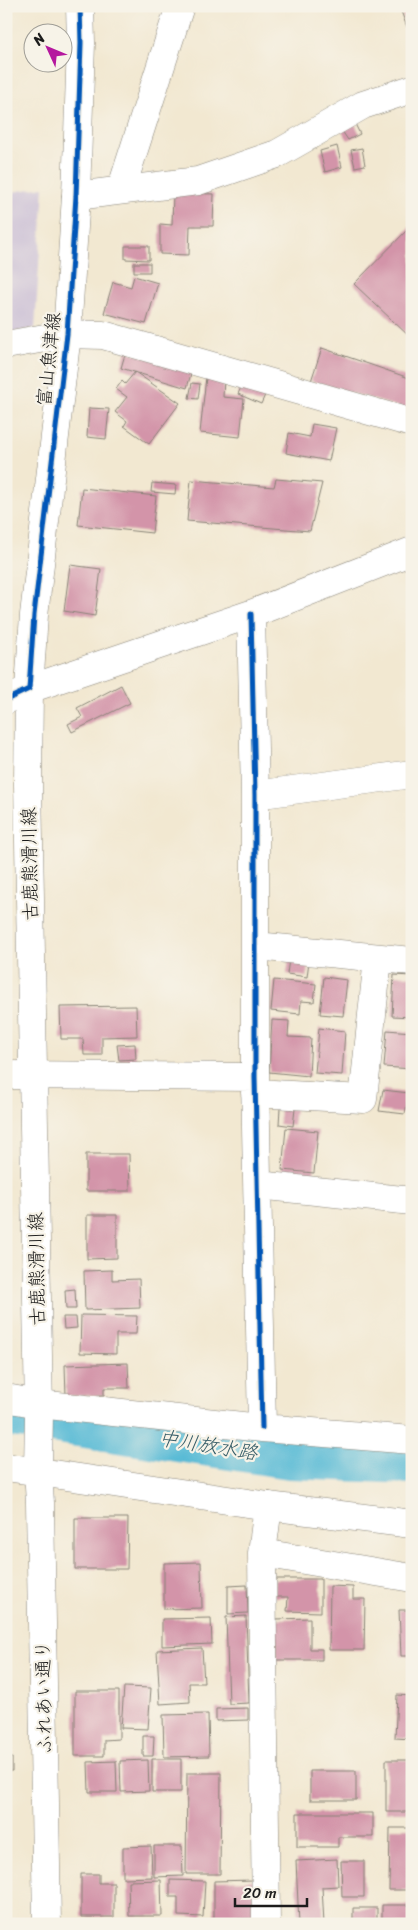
<svg xmlns="http://www.w3.org/2000/svg" width="418" height="1930" font-family="Sriracha,'Klee One',sans-serif">
<style>
.industrial{fill:#cbbfd5}
.lines{fill:none;stroke-linecap:round;stroke-linejoin:round}
.river{stroke:#57bad5;stroke-width:44}
.building{fill:#d394a9}
.street-casing{stroke:#878276;stroke-width:29}
.secondary-casing{stroke:#878276;stroke-width:29}
.primary-casing{stroke:#878276;stroke-width:29}
.street{stroke:#fff;stroke-width:28}
.secondary{stroke:#fff;stroke-width:28}
.primary{stroke:#fff;stroke-width:28}
.cycleway-casing{stroke:#f7f3e8;stroke-width:8}
.cycleway{stroke:#0057b8;stroke-width:5}
.labels{text-anchor:middle;stroke-width:4.5;stroke-linejoin:round;paint-order:stroke}
.street-label{font-size:19px;fill:#1c1c1c;stroke:#f7f3e8}
.water-label{font-size:20px;font-style:italic;fill:#345b66;stroke:#f7f3e8}
</style>
<rect width="100%" height="100%" fill="#f7f3e8"/>
<filter id="ink" filterUnits="userSpaceOnUse"><feTurbulence type="fractalNoise" baseFrequency=".02" numOctaves="2"/><feDisplacementMap in="SourceGraphic" scale="10" xChannelSelector="R" yChannelSelector="G"/><feConvolveMatrix kernelMatrix="1 2 1 2 8 2 1 2 1" color-interpolation-filters="sRGB"/></filter>
<filter id="wash" filterUnits="userSpaceOnUse"><feTurbulence type="fractalNoise" baseFrequency=".0096" numOctaves="4" result="noise"/><feDisplacementMap in="SourceGraphic" scale="20" xChannelSelector="R" yChannelSelector="G"/><feGaussianBlur stdDeviation="1.12" result="paint"/><feColorMatrix in="noise" values="0 0 0 0 0 0 0 0 0 0 0 0 0 0 0 0 0 1.4 0 .05"/><feComposite in="paint" operator="in"/></filter>
<g filter="url(#wash)">
<rect width="100%" height="100%" fill="#f2e8d1"/>
<path class="industrial" d="M44 187 35 328 6 334V193Z"/>
<g class="lines">
<path class="river" d="M6 1414 290 1457 412 1462"/>
</g>
<g id="blocks">
<path class="building" d="M399 6H412V25L407 27Z
M355 124 360 134 348 140 342 131Z
M337 146 342 167 325 172 320 151Z
M362 148 365 165 355 167 351 150Z
M173 193 214 194 213 226H190L189 255 160 254V224L172 225Z
M412 225V339L354 284Z
M125 246H149V260L125 259Z
M134 263H150V272H134Z
M134 276 158 283 146 324 104 313 113 282 131 287Z
M322 348 412 379V411L311 381Z
M126 351 192 370 187 388 121 368Z
M135 372 180 403 149 444 124 426 127 421 115 412 127 397 116 389 122 381 125 384Z
M206 377 224 379 223 397 244 399 240 437 200 433Z
M192 383 200 384 198 399 189 398Z
M242 385 265 395 261 404 238 394Z
M89 408 109 409 106 439 87 437Z
M312 424 336 428 329 461 286 453 289 433 310 437Z
M276 479 322 483 310 531 187 521 191 480 274 487Z
M152 483 176 485 175 494 151 492Z
M82 488 156 496 152 533 78 525Z
M70 565 101 569 95 616 64 611Z
M121 685 130 703 72 732 68 724 82 717 77 708Z
M289 959 309 961 307 977 287 974Z
M394 975 412 976V1017L392 1016Z
M324 977 347 980 343 1016 320 1014Z
M274 980 316 984 314 1002 301 1001 300 1014 271 1011Z
M136 1006 137 1036 102 1037V1055H84L83 1039H61L60 1007Z
M272 1020 289 1021 288 1037 311 1038 309 1076 269 1072Z
M319 1028 345 1031 342 1075 315 1073Z
M387 1030 412 1032V1069L384 1067Z
M135 1044 136 1059 119 1060 117 1045Z
M383 1090 409 1093 405 1114 379 1111Z
M280 1108 295 1109 293 1126 279 1124Z
M286 1128 318 1131 314 1173 282 1170Z
M86 1154H129L130 1191H86Z
M87 1215H117V1258L87 1259Z
M112 1270V1280L139 1279 140 1308 85 1310 84 1271Z
M75 1289 76 1309H66L65 1290Z
M81 1315 137 1316 136 1334H116V1354L80 1353Z
M63 1317H76L77 1328 64 1329Z
M128 1363 129 1388H104V1395L66 1396 65 1365Z
M75 1518H128L127 1569H75Z
M201 1562 202 1608 164 1609V1563Z
M274 1579H321V1612L287 1611 288 1597H274Z
M247 1585 248 1613 228 1614V1586Z
M330 1586 353 1587V1599H365L364 1650H329Z
M399 1610H412V1656H401Z
M246 1616 249 1703 229 1704 226 1617Z
M211 1618 212 1644 162 1646V1619Z
M310 1618V1649H322V1660H277L276 1619Z
M202 1648 204 1683H189L190 1702 160 1704 157 1650Z
M124 1687 151 1688 148 1729 121 1728Z
M75 1691H119V1739L104 1740V1756H75Z
M397 1695 412 1696V1739L395 1738Z
M248 1708V1720L216 1721V1709Z
M208 1714 209 1756 164 1757 163 1715Z
M143 1736H154L153 1756H143Z
M6 1758H12V1771H6Z
M152 1759H181V1792H152Z
M148 1760 149 1791 121 1792 120 1761Z
M386 1760H412V1801H408L409 1812H386Z
M116 1761 117 1792H89L88 1762Z
M310 1771H356V1800H310Z
M187 1773H221L220 1874H186Z
M297 1813H373V1837H338V1847H297Z
M390 1828H412V1890H389Z
M151 1846 152 1877 123 1878V1847Z
M154 1846H182L183 1876 154 1877Z
M337 1859 338 1886 322 1887 324 1924H299L296 1861Z
M341 1861H364V1897H342Z
M81 1874H99V1883H114V1917H81Z
M161 1880 162 1916H129L128 1881Z
M170 1880 205 1881 203 1917 178 1916V1897H170Z
M253 1880V1919H238V1924H214V1881Z
M382 1905H412V1924H382Z
M353 1908H377V1924H353Z"/>
</g>
</g>
<g filter="url(#ink)">
<use href="#blocks" fill-opacity="0" stroke="#878276" stroke-width="1"/>
<g class="lines">
<defs>
<path id="street" d="M121 190 180 6
M76 196 198 181 277 154 363 105 412 89
M6 345 67 334 103 335 412 423
M251 614 255 795V1077L262 1428
M29 689 251 614 412 551
M255 795 412 774
M256 946 412 961
M6 1075 255 1077
M255 1093 363 1099 378 958
M258 1185 412 1201
M6 1398 39 1404 262 1428 412 1440
M262 1553 412 1578
M266 1924 262 1553 268 1506"/>
<path id="secondary" d="M29 689 28 784 39 1413 38 1471 40 1503 47 1924
M6 1467 268 1506 412 1524"/>
<path id="primary" d="M6 700 29 689 34 615 67 334 76 196 81 43 80 6"/>
</defs>
<use href="#street" class="street-casing"/>
<use href="#secondary" class="secondary-casing"/>
<use href="#primary" class="primary-casing"/>
<use href="#street" class="street"/>
<use href="#secondary" class="secondary"/>
<use href="#primary" class="primary"/>
<defs>
<path id="cycleway" d="M251 614 255 795V1077L262 1428
M6 700 29 689 34 615 67 334 76 196 81 43 80 6"/>
</defs>
<use href="#cycleway" class="cycleway-casing"/>
<use href="#cycleway" class="cycleway"/>
</g>
</g>
<g class="labels">
<g class="street-label">
<text transform="translate(48 359) rotate(-84)" y="7">富山魚津線</text>
<text transform="translate(29 864) rotate(-91)" y="7">古鹿熊滑川線</text>
<text transform="translate(36 1269) rotate(-91)" y="7">古鹿熊滑川線</text>
<text transform="translate(43 1697) rotate(-91)" y="7">ふれあい通り</text>
</g>
<g class="water-label">
<text transform="translate(208 1445) rotate(9)" y="7">中川放水路</text>
</g>
</g>
<rect width="418" height="1930" fill="none" stroke="#f7f3e8" stroke-width="25"/>
<g transform="translate(48 48) rotate(314)"><circle r="24" fill="#f7f3e8" stroke="#9f9d96"/>
<path d="M0-4L9 19L0 12L-9 19Z" fill="#b5179e"/>
<text y="-8" font-size="14" font-weight="bold" text-anchor="middle" fill="#1c1c1c">N</text>
</g>
<path d="M235 1898v8h72v-8" fill="none" stroke="#1c1c1c" stroke-width="2.5"/>
<text x="243" y="1898" font-size="15" fill="#1c1c1c" stroke="#f7f3e8" stroke-width="4" paint-order="stroke">20 m</text>
</svg>
